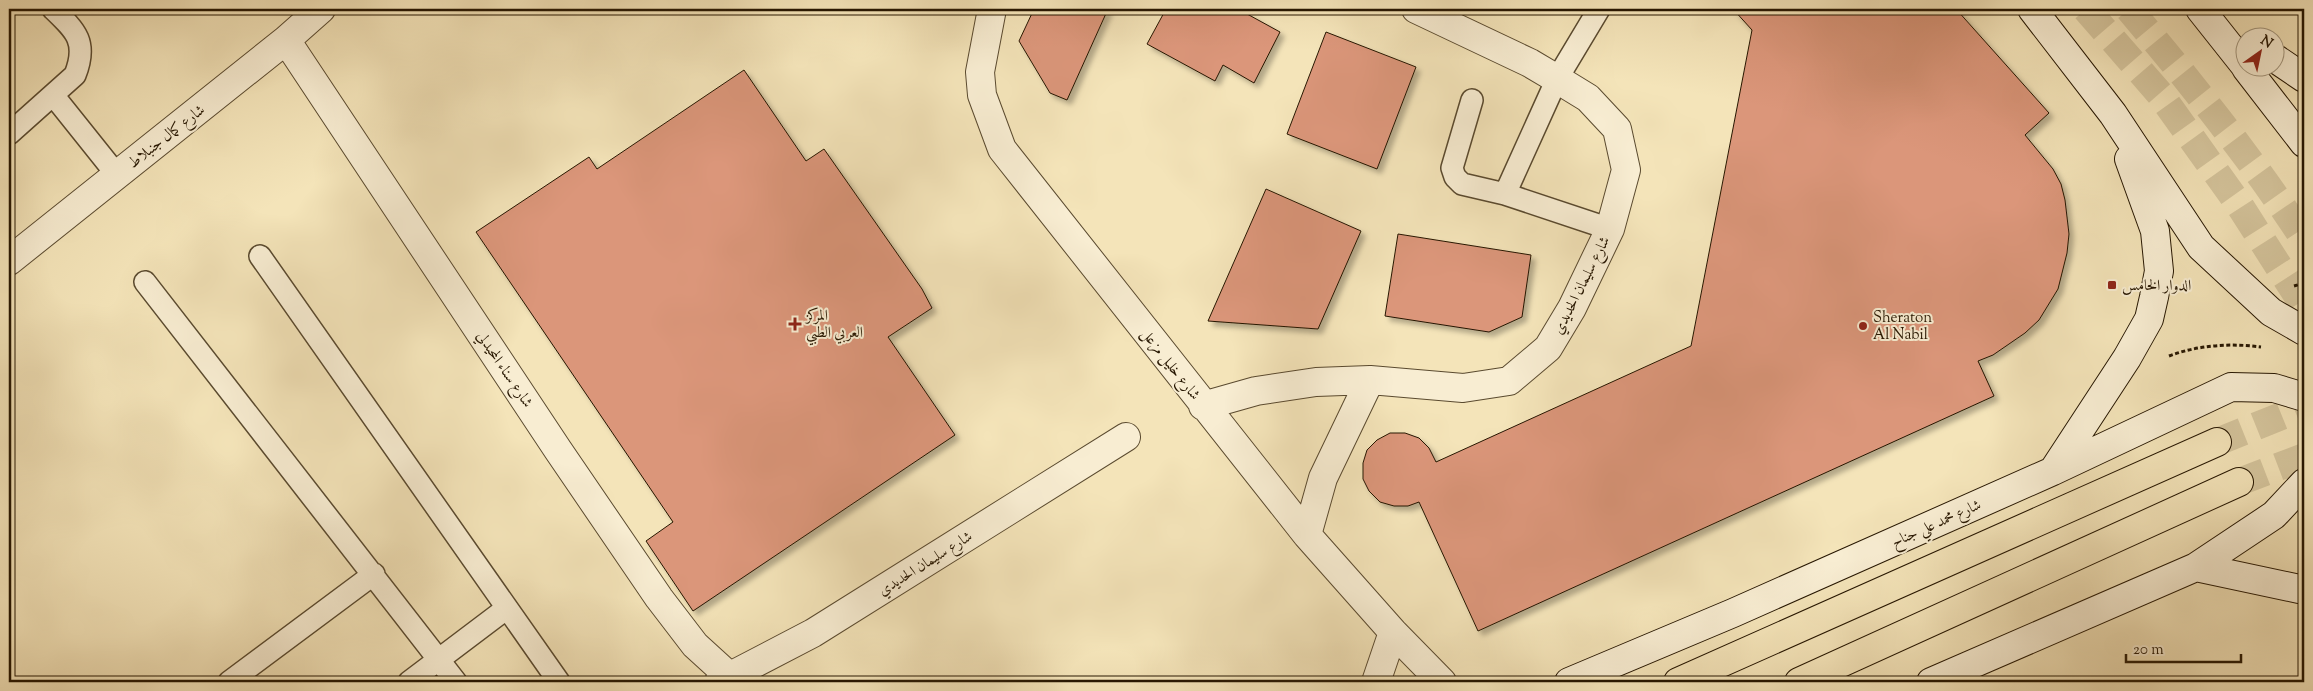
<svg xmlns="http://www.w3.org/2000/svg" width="2313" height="691" font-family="'Sorts Mill Goudy',Amiri,serif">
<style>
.building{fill:#db967a;stroke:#261601;filter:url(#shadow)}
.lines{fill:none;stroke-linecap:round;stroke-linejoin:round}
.primary-tunnel{stroke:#d5c59d;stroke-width:28;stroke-dasharray:28 14;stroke-linecap:butt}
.lane-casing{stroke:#5a4a2f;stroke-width:24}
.street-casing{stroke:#5a4a2f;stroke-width:30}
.secondary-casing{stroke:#261601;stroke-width:30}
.primary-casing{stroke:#261601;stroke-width:30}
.path{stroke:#261601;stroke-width:3;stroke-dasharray:4 2.5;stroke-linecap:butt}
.lane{stroke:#f8edd2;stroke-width:21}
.street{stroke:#f8edd2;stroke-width:28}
.secondary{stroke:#f8edd2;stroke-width:28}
.primary{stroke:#f4e4b9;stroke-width:28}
.poi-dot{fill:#8f2418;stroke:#f8edd2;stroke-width:2}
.labels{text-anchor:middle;stroke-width:4;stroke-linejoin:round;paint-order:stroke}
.street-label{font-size:15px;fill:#261601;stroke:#f8edd2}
.poi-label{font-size:15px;fill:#261601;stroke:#f8edd2;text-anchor:start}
</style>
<defs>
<filter id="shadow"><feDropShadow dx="4.5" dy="4.5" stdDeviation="2.5" flood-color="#0004"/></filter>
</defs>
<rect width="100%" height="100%" fill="#f4e4b9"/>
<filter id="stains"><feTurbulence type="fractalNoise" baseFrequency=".004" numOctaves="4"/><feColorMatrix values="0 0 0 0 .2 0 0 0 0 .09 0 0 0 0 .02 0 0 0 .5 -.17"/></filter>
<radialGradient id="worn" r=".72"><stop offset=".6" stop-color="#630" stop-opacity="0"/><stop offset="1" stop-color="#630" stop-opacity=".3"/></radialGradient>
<path class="building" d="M1034 9H1108L1067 100 1050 93 1019 41Z
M1166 9H1238L1280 32 1254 83 1223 65 1215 81 1147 44Z
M1733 9H1956L2049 113 2025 135 2053 169 2061 184 2065 200 2069 234 2067 253 2058 289 2039 320 2025 333 1993 355 1978 361 1994 396 1478 631 1419 502 1408 506H1394L1380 502 1369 491 1363 479V463L1367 450 1377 440 1390 433H1405L1419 438 1429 448 1436 462 1691 346 1752 30Z
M1326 32 1416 67 1377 169 1287 134Z
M744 70 806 161 824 149 922 289 932 308 888 337 955 435 693 611 646 541 673 522 476 232 589 157 597 169Z
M1266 189 1361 231 1318 329 1208 321Z
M1398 234 1531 255 1522 317 1489 332 1385 316Z"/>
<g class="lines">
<path class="primary-tunnel" d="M2086 9 2160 94 2240 206 2304 306
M2129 9C2191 83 2251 158 2304 239
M2217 442 2304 407
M2239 482 2304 457"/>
<defs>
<path id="lane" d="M53 95 117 175
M1472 100 1452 168 1455 177 1462 184 1505 194 1610 229
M9 134 75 75C88 42 76 31 53 9
M1505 194 1557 79 1599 9
M260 256 559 682
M145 282 456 682
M229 682 374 574
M409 682 507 608"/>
<path id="street" d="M992 9 980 72 982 95 1002 149 1307 535 1393 632 1442 682
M286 40 558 450 659 598 695 645 729 676 742 682
M9 261 286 40 321 9
M1203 406 1256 391 1316 382 1370 380 1463 388 1509 381 1548 348 1572 308 1610 229 1626 170 1617 129 1588 98 1557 79 1530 63 1416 9
M1307 535 1323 478 1370 380
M719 682 813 633 1126 437
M1376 682 1393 632"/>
<path id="secondary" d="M2032 9 2113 114 2201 247 2271 312 2304 331
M2200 9 2246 67
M2276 59 2304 78
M2246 68 2304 143
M2053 471 2127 358 2149 319 2154 297 2159 271 2155 231 2129 159
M2196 567 2304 590
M1569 682 1733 613 2053 471 2231 387 2274 388 2304 397
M1931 682 2196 567 2274 515 2304 483"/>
<path id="primary" d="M1678 682 2217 442
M1799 682 2239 482"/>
</defs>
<use href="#lane" class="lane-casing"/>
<use href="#street" class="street-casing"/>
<use href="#secondary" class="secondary-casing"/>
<use href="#primary" class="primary-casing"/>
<path class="path" d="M2294 286 2304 283
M2169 356C2198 345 2231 343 2261 347"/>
<use href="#lane" class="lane"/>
<use href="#street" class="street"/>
<use href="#secondary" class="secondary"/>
<use href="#primary" class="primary"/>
</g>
<g class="poi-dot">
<rect x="2107" y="280" width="10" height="10" rx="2.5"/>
<path d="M792.5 316.5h5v5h5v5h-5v5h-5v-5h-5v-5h5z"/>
<circle cx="1863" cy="326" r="5"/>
</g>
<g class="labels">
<g class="street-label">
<text transform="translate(166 136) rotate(-38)" y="5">شارع كمال جنبلاط</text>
<text transform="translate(1581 285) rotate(-63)" y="5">شارع سليمان الحديدي</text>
<text transform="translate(1171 364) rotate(52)" y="5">شارع خليل مزعل</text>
<text transform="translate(505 369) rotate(56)" y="5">شارع سناء المحيدلي</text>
<text transform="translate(1936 523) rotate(-24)" y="5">شارع محمد علي جناح</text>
<text transform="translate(925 563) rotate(-32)" y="5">شارع سليمان الحديدي</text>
</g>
<g class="poi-label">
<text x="2122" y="290">الدوار الخامس</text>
<text x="806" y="320">المركز<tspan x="806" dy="17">العربي الطبي</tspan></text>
<text x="1873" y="322">Sheraton<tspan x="1873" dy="17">Al Nabil</tspan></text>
</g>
</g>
<rect width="2313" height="691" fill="none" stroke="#f4e4b9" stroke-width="30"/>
<rect x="10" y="10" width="2293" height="671" fill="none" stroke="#261601" stroke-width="2.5"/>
<rect x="15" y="15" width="2283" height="661" fill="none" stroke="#261601"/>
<g transform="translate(2260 52) rotate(33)"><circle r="24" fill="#f8edd2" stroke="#a4977e"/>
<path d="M0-4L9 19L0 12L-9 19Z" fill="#8f2418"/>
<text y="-8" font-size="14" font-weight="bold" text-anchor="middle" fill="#261601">N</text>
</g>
<path d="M2126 654v8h115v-8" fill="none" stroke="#261601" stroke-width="2.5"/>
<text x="2133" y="654" font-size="15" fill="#261601" stroke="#f8edd2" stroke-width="4" paint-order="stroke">20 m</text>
<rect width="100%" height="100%" filter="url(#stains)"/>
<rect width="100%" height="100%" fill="url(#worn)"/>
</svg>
